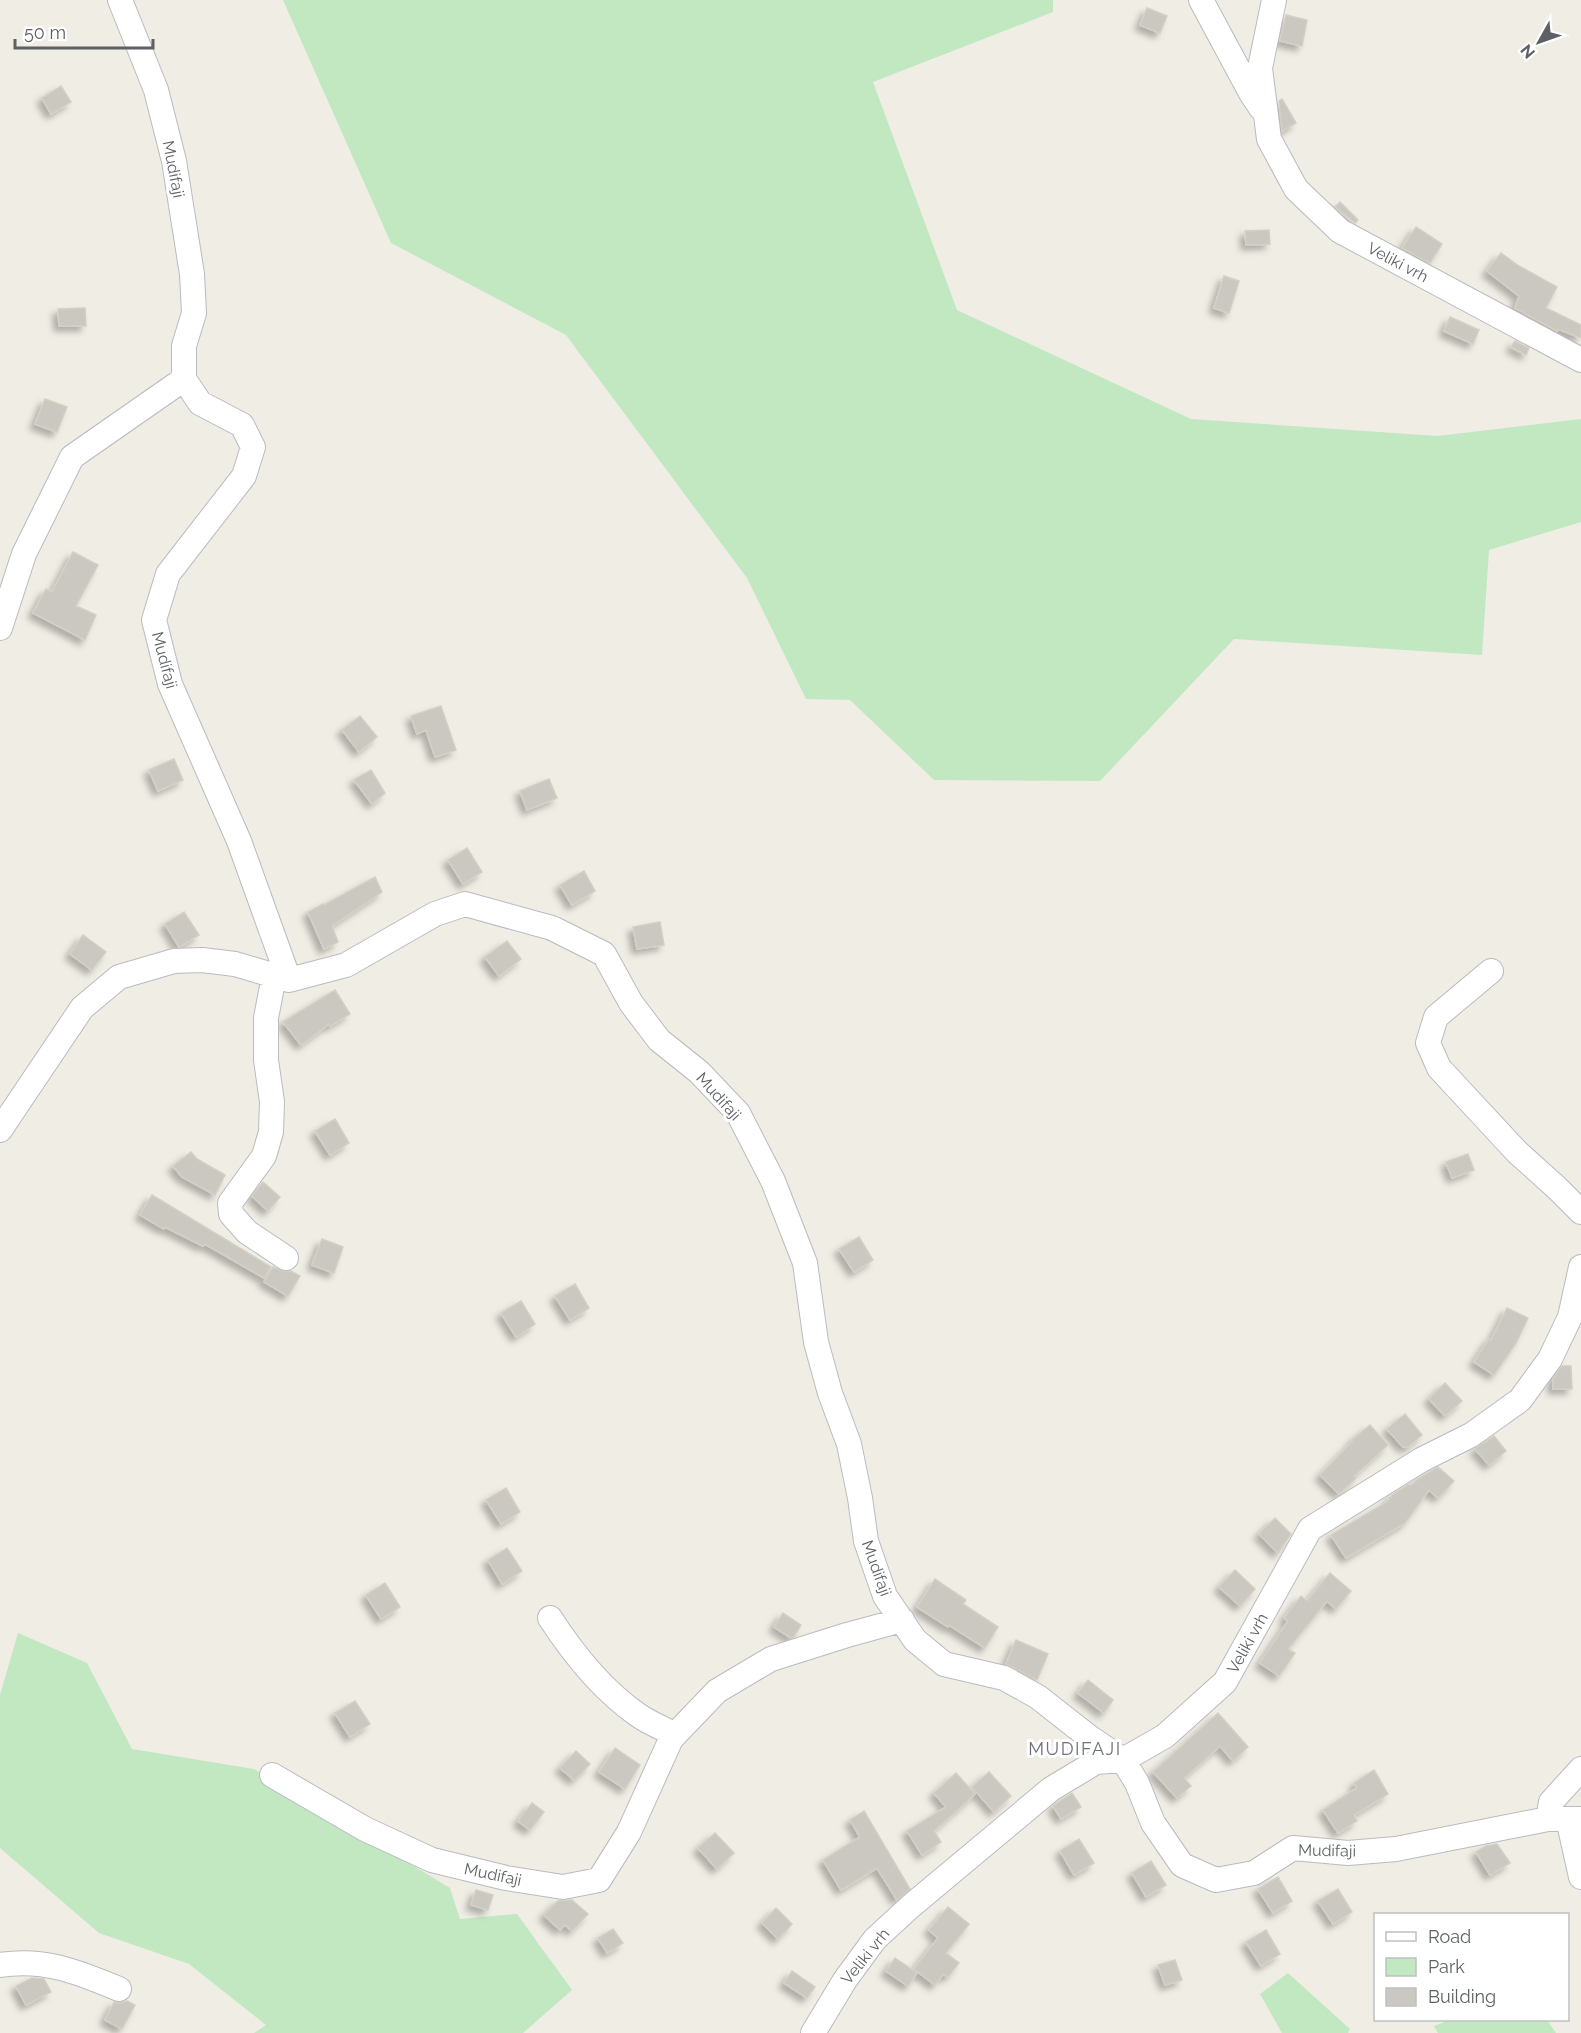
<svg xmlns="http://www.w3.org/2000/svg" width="1581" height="2033" font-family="Raleway,sans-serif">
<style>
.green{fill:#c1e8c1}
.building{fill:#cbc8c2;stroke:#d5cfc3;stroke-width:1.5;filter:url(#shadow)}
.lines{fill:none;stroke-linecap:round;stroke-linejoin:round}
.minor-casing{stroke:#b8bbbf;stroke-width:26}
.minor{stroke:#fff;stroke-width:24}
.labels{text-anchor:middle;stroke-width:6;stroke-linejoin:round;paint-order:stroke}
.street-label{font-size:16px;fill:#5d6166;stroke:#fff}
.neighbourhood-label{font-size:18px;letter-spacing:1.5px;fill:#6e7378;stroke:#fff}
</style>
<defs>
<filter id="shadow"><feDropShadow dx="-5" dy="5" stdDeviation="3" flood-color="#0004"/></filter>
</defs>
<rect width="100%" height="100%" fill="#f0ede5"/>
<path class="green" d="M283 0H1053V12L873 82 957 310 1191 419 1438 436 1581 419V522L1489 550 1482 655 1234 639 1100 781 934 780 850 700 806 699 747 578 566 335 391 243Z
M18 1633 87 1663 132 1749 254 1769 450 1888 460 1919 517 1914 572 1990 523 2033H254L266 2025 189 1964 99 1933 0 1848V1695Z
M1288 1973 1350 2029 1348 2033H1282L1260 1994Z
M1450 2020H1547L1556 2033H1438L1434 2026Z"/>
<path class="building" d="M1147 8 1167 16 1160 33 1140 25Z
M1286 15 1307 20 1302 46 1280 41Z
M61 86 71 102 51 114 42 98Z
M1282 99 1296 123 1282 131 1279 101Z
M1340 202 1358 220 1355 223 1335 207Z
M1416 227 1442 244 1430 263 1402 248Z
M1269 230 1270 244 1246 245 1245 231Z
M1501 253 1519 266 1557 287 1546 308 1581 325V338L1558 329 1557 331 1515 308 1519 296 1487 271Z
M1224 276 1239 281 1229 313 1214 308Z
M85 308 86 326H59L58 309Z
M1450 317 1479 330 1473 344 1444 331Z
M1515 341 1529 348 1526 355 1511 347Z
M45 399 67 407 57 432 35 424Z
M73 552 98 565 76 606 96 615 85 640 33 613 46 589 52 592Z
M441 706 456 750 435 757 426 730 417 734 411 716Z
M360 716 377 737 359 752 342 730Z
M174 759 183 780 158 791 149 770Z
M371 770 385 793 372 804 354 780Z
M549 779 557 798 527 810 520 791Z
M467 848 482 872 463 884 448 860Z
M584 871 595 891 572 905 560 885Z
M375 877 382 892 332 926 338 942 324 949 308 912 323 904 324 905Z
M184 912 199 935 179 947 165 924Z
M660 922 664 945 637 949 633 927Z
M83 935 106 952 92 970 70 954Z
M507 941 521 959 499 976 485 957Z
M335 990 350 1014 330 1026 329 1024 301 1045 283 1022Z
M335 1119 349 1143 330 1155 315 1131Z
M191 1152 197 1159 225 1175 215 1195 182 1177 173 1166Z
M1468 1154 1474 1170 1452 1178 1446 1162Z
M263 1182 280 1197 268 1211 252 1196Z
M152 1195 271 1267 264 1278 205 1244 203 1246 165 1227 164 1229 140 1215Z
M859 1237 873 1260 854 1272 839 1249Z
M322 1239 343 1247 334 1273 312 1265Z
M273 1267 285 1272 291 1271 300 1276 288 1296 264 1282Z
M575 1284 589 1308 570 1320 555 1296Z
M521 1301 535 1324 516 1337 501 1313Z
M1507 1308 1528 1318 1516 1343 1494 1375 1474 1362 1489 1339 1491 1340Z
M1562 1366H1571L1572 1389H1553V1379Z
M1445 1383 1462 1401 1445 1416 1429 1399Z
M1405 1414 1422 1435 1408 1447H1403L1387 1429Z
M1370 1425 1388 1445 1354 1476 1356 1478 1339 1494 1320 1475 1353 1441 1352 1440Z
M1494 1436 1506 1451 1489 1465 1475 1449Z
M1438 1467 1454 1481 1438 1498 1429 1490 1405 1523 1346 1558 1331 1535 1387 1502 1392 1495 1409 1484 1411 1486 1419 1478Z
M506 1488 520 1512 501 1524 486 1500Z
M1275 1518 1291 1534 1278 1553 1259 1534Z
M507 1548 522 1571 502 1584 488 1560Z
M1235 1570 1255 1589 1240 1606 1219 1587Z
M1330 1573 1351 1591 1336 1609 1327 1601 1288 1649 1295 1653 1279 1676 1260 1663 1288 1621 1284 1618 1301 1596 1307 1601Z
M935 1579 966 1600 963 1604 998 1627 985 1648 949 1625 948 1627 917 1607Z
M385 1583 400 1607 381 1619 366 1595Z
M783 1613 801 1625 794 1637 791 1638 774 1627Z
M1016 1640 1048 1654 1037 1680 1006 1664Z
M1088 1680 1113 1700 1104 1713 1078 1693Z
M355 1701 370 1724 350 1737 335 1713Z
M1218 1713 1248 1747 1233 1761 1220 1746 1184 1778 1191 1786 1177 1798 1153 1772Z
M615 1748 640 1765 625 1789 599 1772Z
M576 1751 590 1764 574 1780 560 1768Z
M1374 1770 1388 1794 1354 1815 1357 1821 1338 1833 1323 1810 1357 1788 1354 1783Z
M989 1772 1011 1796 994 1812 972 1787Z
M956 1773 975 1794 934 1831 941 1842 922 1855 907 1831 946 1807 934 1793Z
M1072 1793 1081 1807 1061 1819 1053 1806Z
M532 1803 544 1812 530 1830 518 1821Z
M864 1811 910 1889 897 1900 877 1868 841 1890 823 1860 860 1837 850 1820Z
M715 1833 734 1853 717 1869 698 1848Z
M1079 1839 1094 1863 1074 1875 1060 1851Z
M1497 1844 1510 1863 1490 1875 1476 1852 1486 1846Z
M1151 1861 1166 1885 1146 1897 1132 1873Z
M1278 1877 1292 1901 1273 1913 1258 1889Z
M1338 1889 1352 1912 1333 1924 1318 1901Z
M476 1890 493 1895 488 1910 471 1905Z
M572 1900 588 1914 572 1931 565 1925 560 1930 544 1915 558 1901Z
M948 1907 969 1924 946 1953 959 1963 948 1977 943 1974 935 1985 914 1969 938 1938 929 1930Z
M776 1908 792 1924 778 1939 762 1923Z
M613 1929 623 1943 607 1953 598 1938Z
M1266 1930 1280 1954 1261 1966 1246 1942Z
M895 1958 917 1973 908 1986 886 1971Z
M1175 1960 1182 1980 1165 1985 1158 1965Z
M792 1971 815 1987 807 1998 784 1983Z
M32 1978 44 1979 51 1992 26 2005 16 1986Z
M127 2001 135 2005 122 2029 105 2020 114 2002 120 2003Z"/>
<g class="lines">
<defs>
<path id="minor" d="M120 0 156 90 174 161 192 274 194 313 184 346V379L200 403 242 425 253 447 244 476 168 574 154 620 170 684 239 841 289 980
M1201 0 1251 93 1261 108
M1274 0 1260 68 1269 139 1296 189 1340 231 1581 360
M0 628 24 554 72 457 184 379
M1491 971 1436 1017 1428 1043 1439 1068 1517 1152 1557 1188 1581 1212
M274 976 266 1018V1060L272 1102 271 1132 264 1156 230 1203 231 1214 247 1232 286 1258
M0 1130 82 1008 119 977 174 961 202 960 235 964 289 980 346 965 435 914 465 904 552 928 604 954 631 1003 659 1040 699 1072 738 1113 773 1181 805 1263 816 1342 830 1393 849 1444 860 1498 866 1541 885 1596 915 1640 944 1664 1004 1678 1038 1697 1089 1737 1123 1760 1137 1783 1153 1823 1182 1865 1216 1880 1254 1873 1293 1848 1348 1853 1396 1849 1548 1819H1581
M550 1618C574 1655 602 1690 638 1715 649 1723 663 1728 675 1735
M272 1775 365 1829 432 1860 506 1878 563 1887 599 1880 629 1832 671 1739 717 1691 771 1659 847 1635 902 1620
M1548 1819 1551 1802 1581 1769
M1568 1819 1581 1877
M0 1965C45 1958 78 1972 119 1989
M813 2033 845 1980 875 1939 911 1906 1051 1789 1096 1762 1123 1760 1165 1736 1225 1682 1310 1529 1421 1460 1471 1435 1520 1400 1550 1359 1570 1317 1581 1267"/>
</defs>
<use href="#minor" class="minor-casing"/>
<use href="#minor" class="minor"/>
</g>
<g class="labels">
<g class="street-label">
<text transform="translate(174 169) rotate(79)" y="6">Mudifaji</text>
<text transform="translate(1398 262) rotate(28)" y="6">Veliki vrh</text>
<text transform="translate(165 660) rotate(75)" y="6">Mudifaji</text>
<text transform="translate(719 1096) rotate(48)" y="6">Mudifaji</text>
<text transform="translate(877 1568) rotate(70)" y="6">Mudifaji</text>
<text transform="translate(1247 1643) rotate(-61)" y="6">Veliki vrh</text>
<text transform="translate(1327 1850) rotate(1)" y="6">Mudifaji</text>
<text transform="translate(493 1874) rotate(12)" y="6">Mudifaji</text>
<text transform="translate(865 1956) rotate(-51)" y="6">Veliki vrh</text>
</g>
<g class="neighbourhood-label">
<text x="1075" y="1755">MUDIFAJI</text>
</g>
</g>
<rect x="1374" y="1913" width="195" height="108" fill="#ffffff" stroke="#bec0c2" stroke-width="1.5"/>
<rect x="1386" y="1932" width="30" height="9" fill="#ffffff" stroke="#bec0c2" stroke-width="1.5"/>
<text x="1428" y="1943" font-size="18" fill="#5d6166">Road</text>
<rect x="1386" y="1958" width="30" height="18" fill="#c1e8c1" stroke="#bec0c2" stroke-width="1.5"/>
<text x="1428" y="1973" font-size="18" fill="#5d6166">Park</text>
<rect x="1386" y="1988" width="30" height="18" fill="#cbc8c2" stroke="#bec0c2" stroke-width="1.5"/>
<text x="1428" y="2003" font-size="18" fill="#5d6166">Building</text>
<g transform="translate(1539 42) rotate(230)" stroke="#ffffff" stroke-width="4.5" paint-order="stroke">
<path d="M0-4.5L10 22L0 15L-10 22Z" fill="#5d6166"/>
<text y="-9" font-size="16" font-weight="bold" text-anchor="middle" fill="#5d6166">N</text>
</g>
<path d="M15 39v9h138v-9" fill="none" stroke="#5d6166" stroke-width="3"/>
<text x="24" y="39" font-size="18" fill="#5d6166" stroke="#ffffff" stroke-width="4.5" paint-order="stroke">50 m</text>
</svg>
